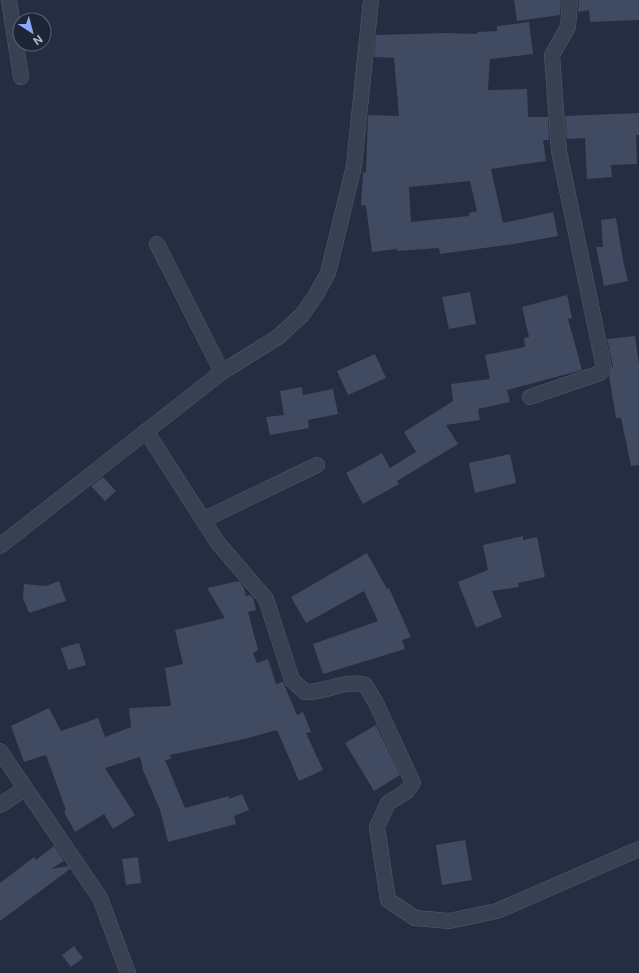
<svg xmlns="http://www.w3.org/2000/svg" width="639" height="973" font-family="'Public Sans',sans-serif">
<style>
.building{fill:#404a61;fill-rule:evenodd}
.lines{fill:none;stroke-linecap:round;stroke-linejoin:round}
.street-casing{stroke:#535b6b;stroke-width:16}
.street{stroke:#394051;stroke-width:15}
</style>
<rect width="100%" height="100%" fill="#242d41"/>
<path class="building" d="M514 0H561L560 15 517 21Z
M579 0H639V20L590 22 589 10 578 12Z
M529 22 533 54 490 59 488 90 527 89 528 117H548L549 140H543L546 161 491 169 503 223 553 212 558 236 514 244 440 254 439 248 397 251V249L372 252 366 206 361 205 363 172 366 173 368 115 399 116 394 58 374 57 376 35 446 33 477 34 478 32 497 31V26ZM470 181 477 211 469 213V216L411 222 409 187Z
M639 113V135H636L637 164 611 165 612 177 587 179 585 138 567 139 565 116Z
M616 218 623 260 628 281 604 286 596 247H603L601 220Z
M470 292 476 324 449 329 442 297Z
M567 295 572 318 568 319 582 370 507 390 510 402 478 409 480 420 446 425 458 444 397 481 399 484 363 504 346 473 382 453 390 468 416 452 404 432 453 401 451 384 490 379 485 355 525 347 524 338 529 337 522 307Z
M635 336 639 365V465L631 466 621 418H616L609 376 613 366 607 339Z
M375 354 386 378 348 395 337 371Z
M302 387 303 395 333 389 338 414 308 420 309 428 270 435 266 417 284 415 280 391Z
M510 454 516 483 475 493 469 463Z
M103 477 116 491 105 501 91 486Z
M523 536V540L537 537 545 577 518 583 519 587 492 591 502 617 476 628 458 582 488 570 483 545Z
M367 553 387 589 389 588 411 637 402 640 405 649 323 674 313 644 378 621 364 591 306 623 291 597Z
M59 581 66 601 29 613 23 598 24 584 46 586Z
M239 581 244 588 246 596 250 595 253 598 256 610 248 612 258 650 253 653 257 663 268 659 276 684 283 682 297 715 303 712 311 732 306 733 323 770 299 781 277 730 244 739 170 755 171 759 165 760 185 808 229 796V799L242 794 249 810 234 816 236 824 168 842 160 810 143 770 140 757 105 768 135 815 113 829 104 814 75 832 64 812 66 810 46 755 24 762 11 726 49 708 61 731 98 718 105 737 131 727 129 708 171 706 165 668 183 664 175 630 225 618 207 588Z
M79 643 86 665 68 670 61 648Z
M376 725 400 775 374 791 345 743Z
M465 840 472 880 442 885 436 845Z
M54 846 64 861 51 869 68 866 70 869 0 921V883L34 857 36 860Z
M138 857 141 883 126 885 122 859Z
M74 946 83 958 71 967 62 955Z"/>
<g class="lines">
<defs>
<path id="street" d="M9 0 21 77
M157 244 222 372
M530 397 600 373 604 368 559 151 552 55 568 27 570 0
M146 431 218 543 266 599 292 680 305 692C326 693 344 679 365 685L375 701 413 783 407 791 388 803 377 827 388 900 415 918 449 921 497 911 639 849
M203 520 317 465
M0 546 222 372 278 337 302 315 316 295 328 273 354 166 371 0
M0 751 100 898 128 973
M0 805 24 789"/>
</defs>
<use href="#street" class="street-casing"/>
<use href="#street" class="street"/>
</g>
<g transform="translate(32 32) rotate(144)"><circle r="19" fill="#1d2536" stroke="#5a6172"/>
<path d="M0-3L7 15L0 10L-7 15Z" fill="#8aa9fc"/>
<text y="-6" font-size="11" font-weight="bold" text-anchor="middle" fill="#b5bbcb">N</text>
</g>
</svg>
